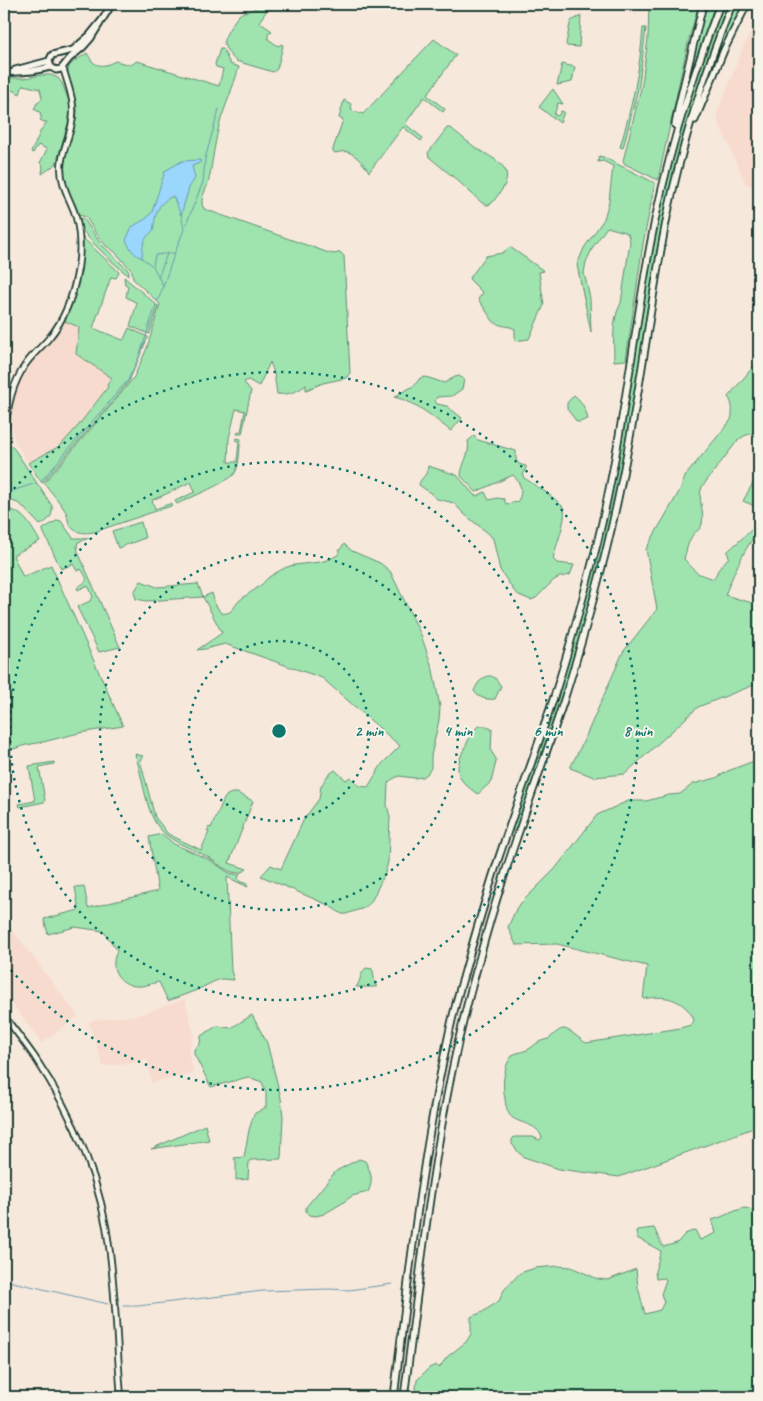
<svg xmlns="http://www.w3.org/2000/svg" width="763" height="1401" font-family="Caveat,sans-serif">
<style>
.built{fill:#f7dbce}
.green{fill:#9fe3af;stroke:#5f9072}
.water{fill:#9bd7fc;stroke:#6999ac}
.lines{fill:none;stroke-linecap:round;stroke-linejoin:round}
.stream{stroke:#6999ac;stroke-width:1}
.secondary-casing{stroke:#1f3d34;stroke-width:8}
.primary-casing{stroke:#1f3d34;stroke-width:9}
.highway-casing{stroke:#1f3d34;stroke-width:9}
.secondary{stroke:#f7f3e8;stroke-width:4.5}
.primary{stroke:#f7f3e8;stroke-width:5}
.highway{stroke:#f7f3e8;stroke-width:5.5}
.ring{fill:none;stroke:#0f766e;stroke-width:2.5;stroke-dasharray:2.5 5}
.centre{fill:#0f766e;stroke:#f7f3e8;stroke-width:2.5}
.ring-label{font-size:15px;text-anchor:middle;font-weight:bold;fill:#0f766e;stroke:#f7f3e8;stroke-width:4;stroke-linejoin:round;paint-order:stroke}
</style>
<rect width="100%" height="100%" fill="#f7e8dc"/>
<filter id="ink" filterUnits="userSpaceOnUse"><feTurbulence type="fractalNoise" baseFrequency=".02" numOctaves="2"/><feDisplacementMap in="SourceGraphic" scale="10" xChannelSelector="R" yChannelSelector="G"/><feConvolveMatrix kernelMatrix="1 2 1 2 8 2 1 2 1" color-interpolation-filters="sRGB"/></filter>
<g filter="url(#ink)">
<path class="built" d="M759 15V189L746 184 718 121 717 114 742 50Z
M62 320 79 327 76 354 112 377 107 385 109 386 78 426 60 446 28 463 14 440 12 426 9 424 12 404 16 389 25 369 34 355 51 339Z
M4 919 78 1016 42 1043 4 993Z
M185 999 194 1036 188 1051 194 1073 151 1083 148 1059 127 1064 103 1066 89 1023 92 1020 139 1015Z"/>
<path class="green" d="M260 4H271L259 22 272 31 268 33V39L278 46 282 44 283 46 277 69 273 72 236 61C232 58 223 47 224 40 225 35 235 19 239 15 246 9 253 13 260 4Z
M649 4H699L688 43 658 180 625 164 623 161 642 84 648 38Z
M705 4H715L685 90Z
M723 4H728C700 73 678 147 663 220 645 308 637 398 618 486 603 555 585 624 563 692 548 742 530 791 513 840V824C536 756 561 687 580 618 593 573 604 527 613 481 628 410 637 338 649 266 665 177 689 88 723 4Z
M735 4H744L723 45 707 82Z
M581 16 579 47 567 46 566 44 570 24 571 21Z
M643 28H646L639 85 623 148 620 147C632 107 640 69 643 28Z
M434 39 456 55 427 95 445 109 443 112 424 97 405 124 423 138 421 141 403 127 369 172C366 166 355 154 348 152 344 151 339 152 335 153L333 151V149L343 120 339 118 344 100 351 104 352 111 363 114Z
M220 49H223L230 64 239 67C234 85 227 101 221 119 215 139 213 159 209 180 207 190 198 199 204 209L329 253 335 254 340 252 344 256 350 373 346 378 323 383 306 390V385C297 392 288 395 277 394L274 373 270 362 259 386 248 380 244 382 251 391 242 434H237L238 431 241 432 245 411 236 409 229 438 228 462H237L239 441 236 440 237 438 241 439C239 450 240 464 235 473 231 481 187 499 177 504L175 501 195 492 191 482C177 488 166 495 152 500L155 509 172 503 171 506 94 532C83 534 71 533 68 520 67 516 68 516 66 512 60 502 51 492 44 483L114 402 134 377 147 348 160 304 133 279 132 271 114 251 106 246 95 232 86 217 79 215C68 191 58 172 68 145 72 135 76 124 77 112 78 98 63 82 69 67 72 61 81 58 87 53 89 56 91 61 94 63 101 68 110 64 115 61L131 65 137 61 219 86 223 69 216 67 215 64Z
M562 64 575 67 572 82 557 85Z
M42 75H51L58 78 62 83 69 101 70 111 69 120 56 164 42 174 43 166 40 163 47 149 38 145 33 153 31 152C37 142 39 130 47 122H44L40 120 42 117 40 116 41 113 34 109 37 103H38L42 98 40 89 23 85 20 94 10 89 4 90V82L10 83 8 78H25Z
M553 89 563 104 558 103 554 115 558 116 561 111 564 112 560 123 539 107Z
M447 128H451C459 135 468 142 476 148 493 159 518 167 501 191 497 196 495 200 491 204L487 205 482 203 457 180 429 157 428 153Z
M599 156 603 157 655 183 643 244 626 360 614 361C614 342 611 321 621 303L630 242 628 234 625 232 607 227 593 247 586 262 584 273 590 298 591 332 577 265 584 248 604 219 609 201 613 166 603 161 598 162Z
M80 218 84 219 100 243 127 269 129 272 128 275C118 268 84 236 80 226 79 222 80 221 80 218Z
M82 237 118 271 119 273 116 278 111 277 93 328 123 340 124 339 129 328 148 337 147 339 129 381 110 405 42 483 28 463 60 446 78 426 108 387 107 385 112 378 76 354 79 327 62 320C73 305 79 283 81 264 82 255 81 246 82 237Z
M510 247 544 271 539 272 544 305 529 339 515 341V329C508 325 499 327 493 321L478 299 483 293 469 279 486 256 502 253Z
M124 277 158 306 149 334 130 326 137 303 126 297 128 286 125 284Z
M753 367 758 371 759 370V435C751 432 745 435 738 440L702 487C697 499 705 511 702 524 701 530 695 531 692 536 688 542 686 552 684 559L697 573 714 579 718 570 729 557 727 552 759 523V534H756C742 553 734 573 725 595L759 605V683L698 707 625 774 594 777 570 768 585 738 623 652 657 609 646 549 679 492 686 475 731 420C733 413 733 403 728 397Z
M459 376 464 379 462 389 452 396 437 397 435 401 437 404 447 406 462 418 451 431C432 417 417 402 394 397L415 385 420 378 426 377 444 383 455 377Z
M574 395C582 401 586 410 588 419L580 422H577L567 409V403Z
M474 436 478 440 516 451C516 461 515 464 526 466V468L523 476 524 478C532 483 562 502 564 509 567 519 555 548 553 559L557 563 574 565 570 575 560 577 554 580 536 598 531 600 519 595 514 591 500 570 493 539 489 534 463 513 454 503 437 499 429 492 419 485C420 477 427 478 428 466L457 475 474 495 477 496 485 492 489 500 497 498 504 499 506 504 517 502C524 492 521 484 513 475L476 492 461 476C461 464 471 454 468 441Z
M11 446 15 450 52 506C53 516 49 521 40 525L20 504 4 498 6 449 8 447Z
M759 472V508L743 501Z
M5 509C24 510 31 527 40 541L13 555 23 577 51 565 123 726 79 733 43 742 26 745 10 750V755L4 758V680L7 679V647H4V510Z
M58 520 61 521 73 538H89L78 542 77 546 78 552 120 647 99 652 77 607 90 601 93 597 89 587 86 586 78 590 77 588C87 580 90 582 81 569L77 571 73 564 61 569 43 531V529Z
M141 522 145 538 118 548 112 531Z
M344 544 352 551 380 563 390 571 421 635 433 670 440 707 439 720 431 756V768L427 774 423 777 414 778 399 776 391 780 388 783 387 805 390 817 388 862 385 873 371 902 364 908 346 914H342L328 905 261 876 271 865 281 869 304 819 319 799 321 786 328 775 335 770 346 780 350 777 360 786 368 787 382 764 400 746 322 678 225 644 205 649 197 650 222 633 203 597 146 601 136 599 134 592 141 581 157 587 198 584 203 597 212 593 215 604 221 613C232 615 233 607 239 601 245 595 254 591 261 585 264 583 266 579 269 577 276 573 283 568 290 566 306 562 324 565 339 554V551Z
M488 676C495 675 497 681 501 686L495 699C487 700 478 698 474 691 477 684 480 679 488 676Z
M478 726H484L492 729 491 751 496 759V762L491 782 478 794C473 791 469 788 465 784 452 771 460 757 467 743 470 737 473 731 478 726Z
M135 754 143 756 140 760 155 817 168 834 201 850 209 832 207 831 209 827 211 828 224 799 227 795 232 793H237L253 801 229 863 247 869C242 874 235 873 229 871 220 867 214 860 206 856 187 846 166 841 155 822 145 805 142 774 135 754Z
M759 759V1126L619 1177 559 1169 524 1157 519 1153 512 1144V1140L514 1137H533L539 1140 542 1138C537 1121 516 1125 509 1114 507 1110 505 1103 505 1099 502 1086 503 1065 513 1055 517 1052 520 1053 524 1051 529 1050 533 1046 537 1043 540 1041 544 1040 548 1039 553 1036 558 1029 564 1029 569 1029 581 1040 586 1043L680 1028 691 1025 694 1020C692 1014 689 1011 685 1007 673 996 658 996 643 999L647 966 557 944 516 945 508 927 517 907 555 869 597 815 628 801H646L669 795 680 794 693 784 716 778 728 771Z
M54 762V764L39 767 45 800 44 802 20 807 19 804 35 801 29 766Z
M162 834 174 844 210 860 229 873 240 875 238 878 240 882 246 883 248 887 227 877 231 971 234 980 222 979 215 981 197 990 168 1001 159 982C152 983 144 987 136 986 125 986 112 974 114 962 114 958 116 954 117 950L103 931 75 927 48 934 44 919 79 910 75 887 84 886 88 908 158 891 149 837Z
M366 968 372 969 373 971 375 984 377 987H356C361 982 360 972 366 968Z
M252 1015 267 1043 281 1098 283 1117 281 1159 250 1160 249 1162 248 1179 236 1180V1162L234 1158 244 1157 249 1130 254 1114 266 1107V1093L262 1082 248 1077 211 1087 194 1054V1049L200 1044 201 1036 217 1026 231 1028Z
M205 1125 209 1140 151 1149Z
M359 1159 365 1161C371 1172 374 1180 368 1192L352 1196 341 1204 324 1214 316 1216 309 1215 306 1212V1207L336 1171Z
M744 1208 759 1211V1397H415L417 1380 429 1368 436 1365 439 1368 447 1357 466 1342 471 1334V1317L475 1315 481 1313 499 1301 504 1290 520 1273 535 1268 559 1266 571 1267 598 1279 608 1280 636 1269 638 1287 645 1314 660 1310 664 1302 661 1294 666 1280 665 1278 656 1279 655 1271 661 1251 637 1238 636 1231 637 1230 654 1228 663 1247 677 1243 685 1234 695 1230 700 1240 716 1233 712 1220C723 1217 733 1211 744 1208Z"/>
<path class="water" d="M200 160 201 162 192 166 195 178 189 188 181 215 173 196C156 204 156 214 153 231 143 238 142 247 142 258 134 255 129 247 126 240L132 227 147 218 152 212 165 171 182 161Z"/>
<g class="lines">
<path class="stream" d="M181 213 184 229
M142 258 151 265
M158 278 167 254
M163 286 153 266 155 255 174 253
M158 301 175 252 203 182 205 159 219 109
M42 480 128 380 139 357 156 305
M6 493 36 483
M4 1280 108 1304
M123 1306H138L263 1291 328 1289 349 1290 392 1284"/>
<defs>
<path id="secondary" d="M4 443C6 418 9 392 22 370 29 357 40 349 49 338 65 319 74 292 78 268 81 250 80 228 74 211 68 196 61 184 61 168 61 154 68 140 71 127 77 106 69 88 63 68
M4 1016C14 1029 24 1042 34 1056 73 1114 102 1182 110 1253 116 1301 117 1349 121 1397"/>
<path id="primary" d="M102 20 89 36 73 50 52 55 49 61 51 67 56 70 61 69 70 58 83 47 91 38 112 4
M15 70 49 61
M4 73 32 71 51 67"/>
<path id="highway" d="M695 120 724 50 747 4
M675 125 679 105 703 4
M394 1397C407 1290 419 1182 440 1076 447 1043 453 1010 463 978 474 939 485 899 498 860 516 806 536 751 554 697 570 646 584 595 597 544 621 446 632 345 650 246 665 163 690 82 720 4
M404 1397C415 1314 424 1230 438 1147 448 1085 461 1024 478 964 501 876 534 790 563 703 579 653 593 602 606 551 621 490 632 429 642 367 650 317 657 267 667 217 682 144 704 73 732 4"/>
</defs>
<use href="#secondary" class="secondary-casing"/>
<use href="#primary" class="primary-casing"/>
<use href="#highway" class="highway-casing"/>
<use href="#secondary" class="secondary"/>
<use href="#primary" class="primary"/>
<use href="#highway" class="highway"/>
</g>
</g>
<g class="ring">
<circle cx="279" cy="731" r="90"/>
<circle cx="279" cy="731" r="179"/>
<circle cx="279" cy="731" r="269"/>
<path d="M4 500A359 359 0 1 1 4 962"/>
</g>
<circle cx="279" cy="731" r="8" class="centre"/>
<g class="ring-label">
<text x="369" y="736">2 min</text>
<text x="458" y="736">4 min</text>
<text x="548" y="736">6 min</text>
<text x="638" y="736">8 min</text>
</g>
<rect width="763" height="1401" fill="none" stroke="#f7f3e8" stroke-width="20"/>
<rect x="10" y="10" width="743" height="1381" fill="none" stroke="#1f3d34" stroke-width="2" filter="url(#ink)"/>
</svg>
